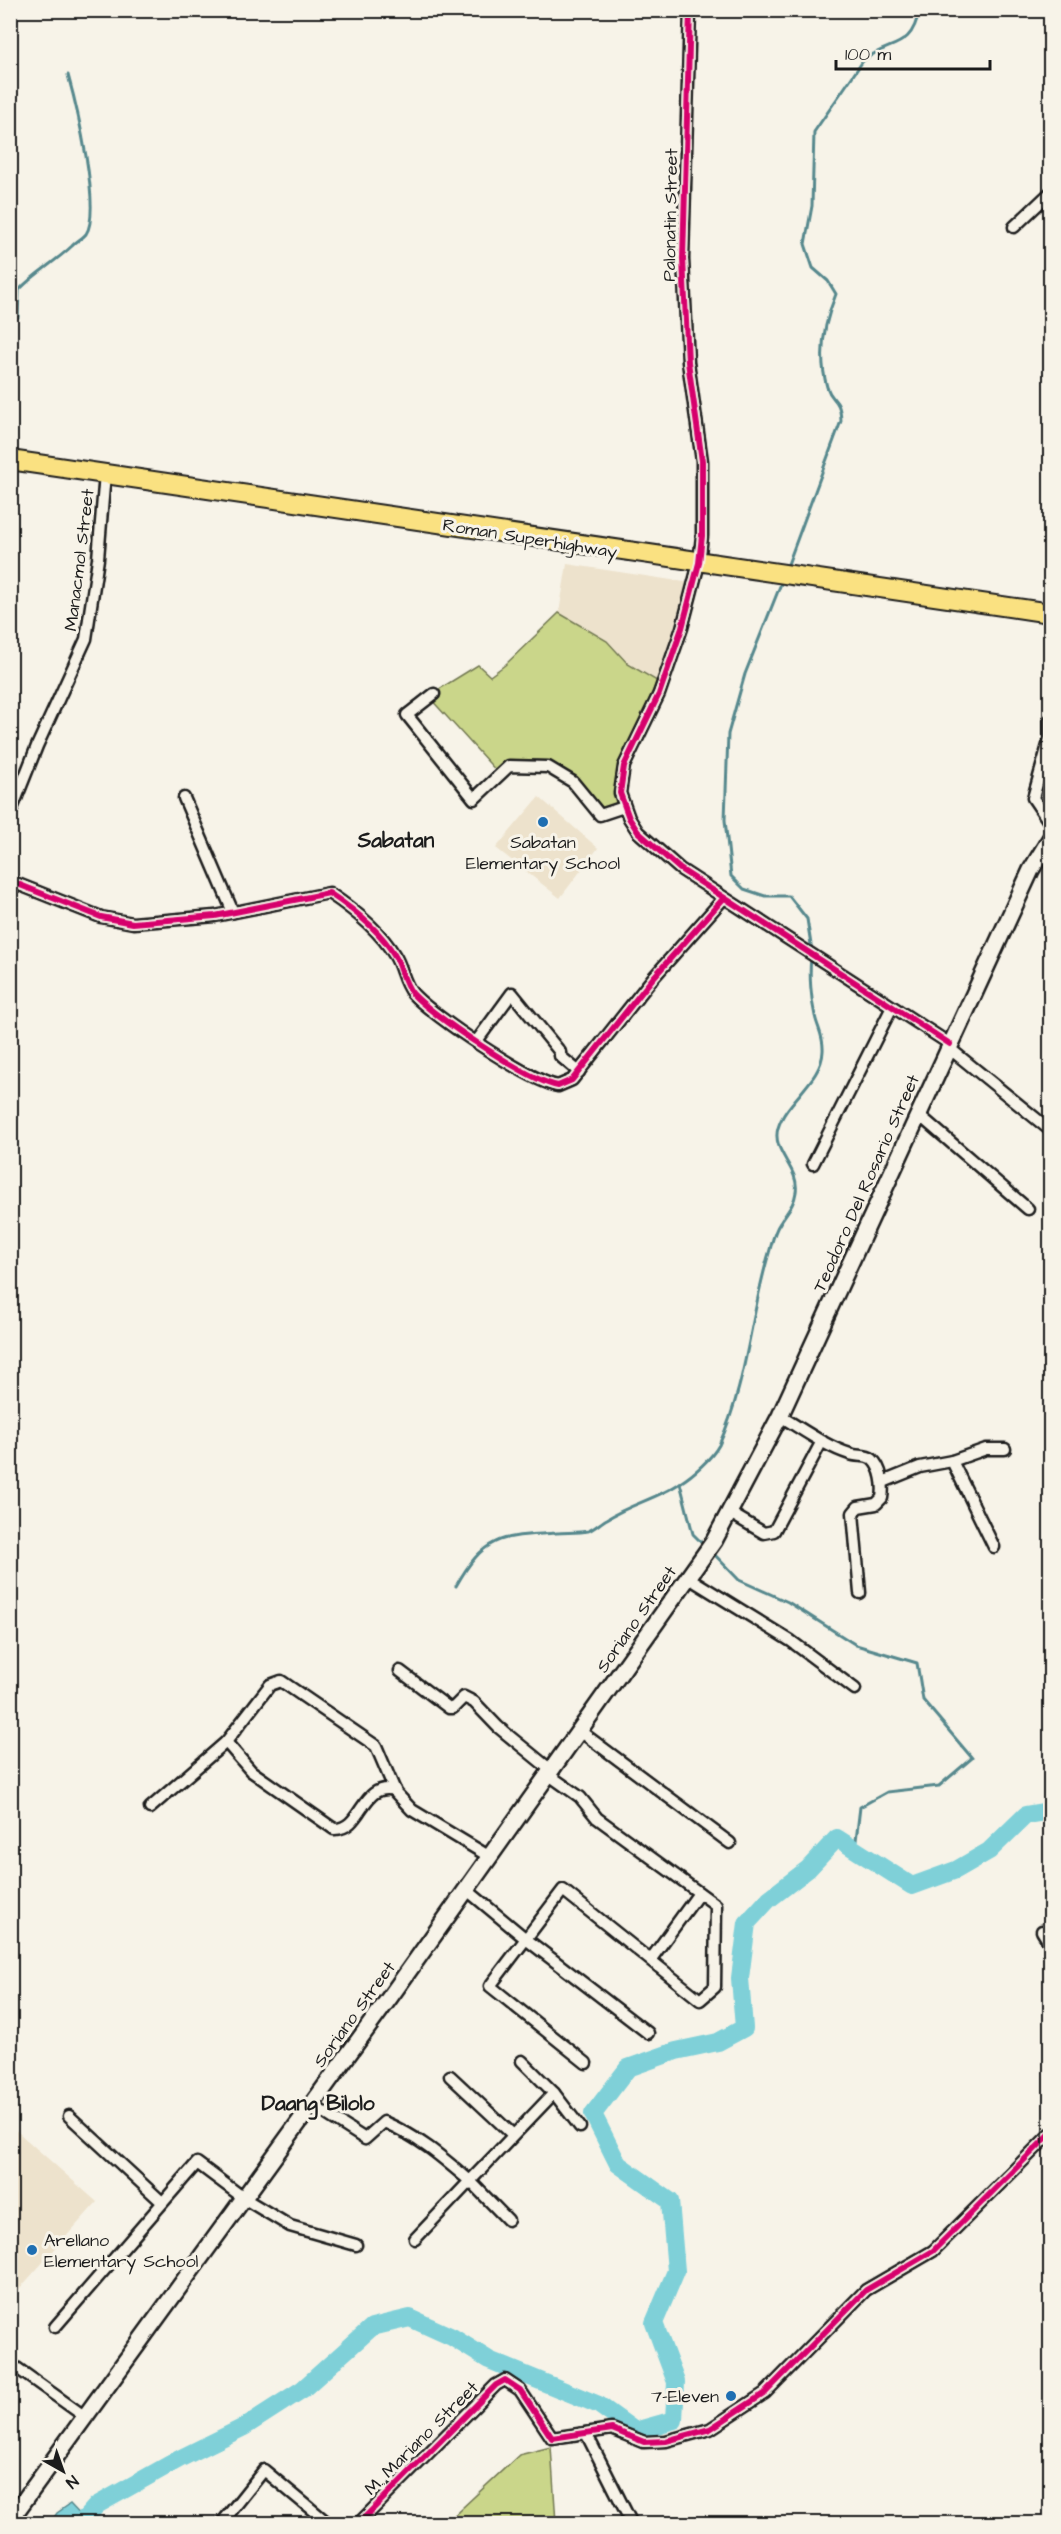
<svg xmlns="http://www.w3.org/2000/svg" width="1061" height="2534" font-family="'Architects Daughter',sans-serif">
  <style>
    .built { fill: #ede2cc }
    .green { fill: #cad68a; stroke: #737953; stroke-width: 1.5 }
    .water { fill: #7fd0d8; stroke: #57888d; stroke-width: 1.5 }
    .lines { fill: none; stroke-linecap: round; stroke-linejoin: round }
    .stream { stroke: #57888d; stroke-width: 3 }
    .river { stroke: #7fd0d8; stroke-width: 18 }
    .minor-casing { stroke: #1c1c1c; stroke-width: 15 }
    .secondary-casing { stroke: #1c1c1c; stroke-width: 20 }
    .primary-casing { stroke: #1c1c1c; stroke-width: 22 }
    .minor { stroke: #f7f3e8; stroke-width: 10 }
    .secondary { stroke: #f7f3e8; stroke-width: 15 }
    .primary { stroke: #fae181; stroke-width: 18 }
    .cycleway-casing { stroke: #f7f3e8; stroke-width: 10 }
    .cycleway { stroke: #d6006c; stroke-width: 6 }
    .poi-dot { fill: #1f6fb2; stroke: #f7f3e8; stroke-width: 2 }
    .labels { text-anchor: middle; stroke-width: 6; stroke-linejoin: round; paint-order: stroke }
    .street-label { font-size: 18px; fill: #1c1c1c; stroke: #f7f3e8 }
    .poi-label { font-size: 18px; fill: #1c1c1c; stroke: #f7f3e8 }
    .quarter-label { font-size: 21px; font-weight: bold; fill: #1c1c1c; stroke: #f7f3e8 }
  </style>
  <rect width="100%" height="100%" fill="#f7f3e8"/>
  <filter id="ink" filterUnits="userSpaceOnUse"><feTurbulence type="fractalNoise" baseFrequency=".0167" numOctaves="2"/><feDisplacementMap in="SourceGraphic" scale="12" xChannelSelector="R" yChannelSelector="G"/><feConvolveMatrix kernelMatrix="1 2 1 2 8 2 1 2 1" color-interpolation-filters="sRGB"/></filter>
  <g filter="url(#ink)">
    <g class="built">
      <polygon points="567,564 691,583 657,681 628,664 607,641 559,613"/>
      <polygon points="539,797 598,848 560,898 496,848"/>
      <polygon points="11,2126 97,2202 11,2298"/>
    </g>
    <g class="green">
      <polygon points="559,613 607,641 628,664 657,681 636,730 620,806 600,813 551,763 508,764 499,774 428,696 478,665 490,676 505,665"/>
      <polygon points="551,2447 556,2523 446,2523 519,2455"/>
    </g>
    <polygon class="water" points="70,2504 88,2523 50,2523 57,2513"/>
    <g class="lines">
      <g class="stream">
        <path d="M10,322L18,317L19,290C35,273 54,263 72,246C76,241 82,239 86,234C102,210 76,104 68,75"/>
        <path d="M787,567L841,421C840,396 832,403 827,387C818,356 824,323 836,294L828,281L813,268L805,244L812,206L814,132L863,61C889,40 912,51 919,10"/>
        <polyline points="782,581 745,674 728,734 725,820 731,876 744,889 765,896 789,896 807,919 812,951"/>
        <polyline points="680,1483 693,1534 706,1547"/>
        <polyline points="713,1553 739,1580 788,1602 856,1645 917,1663 923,1700 972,1758 939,1786 887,1792 860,1807 855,1849"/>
        <path d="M456,1586C484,1536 501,1536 556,1533C566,1532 578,1533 588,1531C594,1529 601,1522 607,1519C630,1504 659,1498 680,1483C693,1475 712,1458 719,1445C747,1384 750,1316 769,1253C772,1243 774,1231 780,1223C787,1211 794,1206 796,1192C800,1168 771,1152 778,1128C786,1100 822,1081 823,1051C824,1037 818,1029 815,1016C811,999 809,975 811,958"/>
      </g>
      <polyline class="river" points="80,2524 97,2505 181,2458 244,2427 303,2389 372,2327 410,2318 452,2337 489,2360 599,2405 635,2431 674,2420 676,2382 654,2323 676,2271 670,2201 618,2164 593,2114 628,2068 676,2051 718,2042 744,2028 740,1978 747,1923 769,1899 808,1869 837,1838 912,1886 956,1870 989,1851 1026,1815 1050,1811"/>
      <g class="minor-casing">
        <g id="minor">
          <polyline points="690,10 683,259 688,362 702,461 702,536 699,563 682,628 659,694 624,766 620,793 629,818 638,832 680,869 950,1044"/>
          <polyline points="1014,227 1050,193"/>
          <polyline points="434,694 407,715 474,799 509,766 548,767 573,782 600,815 624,807"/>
          <polyline points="1050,720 1050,738 1033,798 1050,823"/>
          <polyline points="184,798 233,912"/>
          <polyline points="10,814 37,746 86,639 98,559 105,473"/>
          <path d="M10,881L101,917L133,923L215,916L329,893C353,909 380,930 395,956C402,967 403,982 412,993C431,1015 531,1082 558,1086L572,1080L653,978L723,899"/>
          <polyline points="476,1042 512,993 560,1052 560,1056 579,1072"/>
          <polyline points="949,1048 1050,1130"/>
          <polyline points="918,1114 1028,1209"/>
          <polyline points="813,1164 892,1007"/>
          <path d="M780,1416C802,1429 825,1446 850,1454C857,1457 866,1454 872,1459C882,1468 884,1486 882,1498L876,1504L858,1507L853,1513L860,1593"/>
          <polyline points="952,1461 986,1449 1005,1449"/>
          <polyline points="883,1482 920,1467 952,1461 994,1547"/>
          <polyline points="730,1513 764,1533 774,1531 822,1441"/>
          <polyline points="689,1578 791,1641 855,1689"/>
          <polyline points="400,1671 449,1708 453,1708 464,1697 474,1702 498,1727 552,1771"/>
          <polyline points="580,1731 730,1843"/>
          <path d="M226,1742L251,1771L334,1829C363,1830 361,1781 395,1790"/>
          <polyline points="549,1775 580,1797 597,1818 716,1905 715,1987 700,2000 563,1890 490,1986 586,2063"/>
          <polyline points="150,1808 226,1742 270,1685 281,1681 376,1746 396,1793 412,1810 490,1857"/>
          <polyline points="467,1890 526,1939 648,2033"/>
          <polyline points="1042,1931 1050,1944"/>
          <polyline points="651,1959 699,1893"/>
          <polyline points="522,2061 554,2093 580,2127"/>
          <polyline points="450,2076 512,2134"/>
          <path d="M312,2105L365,2139L384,2122C419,2137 442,2157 470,2181L554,2093"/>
          <polyline points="69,2116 162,2202"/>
          <polyline points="415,2239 470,2181 508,2220"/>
          <polyline points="55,2327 197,2163 245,2199 290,2226 356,2245"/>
          <polyline points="10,2363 84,2416"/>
          <polyline points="586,2433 632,2524"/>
          <polyline points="221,2524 264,2470 329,2524"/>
          <polyline points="358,2524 496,2385 505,2380 520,2390 552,2438 612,2429 644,2442 666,2441 710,2429 765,2393 866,2290 933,2251 1050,2134"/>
        </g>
      </g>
      <g class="secondary-casing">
        <polyline id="secondary" points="10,2520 390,1997 714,1541 780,1416 1031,870 1050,839"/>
      </g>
      <g class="primary-casing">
        <polyline id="primary" points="10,460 1050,613"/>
      </g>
      <use href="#minor" class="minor"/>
      <use href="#secondary" class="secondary"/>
      <use href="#primary" class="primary"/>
      <g class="cycleway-casing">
        <g id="cycleway">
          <polyline points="690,10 683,259 688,362 702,461 702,536 699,563 682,628 659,694 624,766 620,793 629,818 638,832 680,869 950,1044"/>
          <path d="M10,881L101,917L133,923L215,916L329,893C353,909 380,930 395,956C402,967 403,982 412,993C431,1015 531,1082 558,1086L572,1080L653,978L723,899"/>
          <polyline points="358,2524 496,2385 505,2380 520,2390 552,2438 612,2429 644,2442 666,2441 710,2429 765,2393 866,2290 933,2251 1050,2134"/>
        </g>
      </g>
      <use href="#cycleway" class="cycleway"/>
    </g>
  </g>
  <g class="poi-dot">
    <circle cx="543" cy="822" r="6"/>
    <circle cx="32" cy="2250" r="6"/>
    <circle cx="731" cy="2396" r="6"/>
  </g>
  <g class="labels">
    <g class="street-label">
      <text transform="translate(670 215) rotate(-89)" y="6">Palonatin Street</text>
      <text transform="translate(530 538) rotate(9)" y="6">Roman Superhighway</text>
      <text transform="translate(79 560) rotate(-83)" y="6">Manacmol Street</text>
      <text transform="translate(866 1183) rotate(-66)" y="6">Teodoro Del Rosario Street</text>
      <text transform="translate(636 1619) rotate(-55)" y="6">Soriano Street</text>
      <text transform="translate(354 2014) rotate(-54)" y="6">Soriano Street</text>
      <text transform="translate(421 2438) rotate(-45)" y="6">M. Mariano Street</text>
    </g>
    <g class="poi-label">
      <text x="543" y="848">Sabatan<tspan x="543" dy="21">Elementary School</tspan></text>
      <text x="44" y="2246" text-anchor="start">Arellano<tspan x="44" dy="21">Elementary School</tspan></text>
      <text x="719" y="2402" text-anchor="end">7-Eleven</text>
    </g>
    <g class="quarter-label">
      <text x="396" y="847">Sabatan</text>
      <text x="318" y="2110">Daang Bilolo</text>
    </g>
  </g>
  <rect width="1061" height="2534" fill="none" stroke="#f7f3e8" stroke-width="36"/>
  <rect x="18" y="18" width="1025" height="2498" fill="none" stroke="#1c1c1c" stroke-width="2" filter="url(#ink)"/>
  <g transform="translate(63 2471) rotate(140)" stroke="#f7f3e8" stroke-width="4.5" paint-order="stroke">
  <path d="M0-4.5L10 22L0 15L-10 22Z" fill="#1c1c1c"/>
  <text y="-9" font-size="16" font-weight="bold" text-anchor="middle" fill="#1c1c1c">N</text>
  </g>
  <path d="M836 60v9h154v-9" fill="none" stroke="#1c1c1c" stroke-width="3"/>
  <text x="845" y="60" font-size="18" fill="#1c1c1c" stroke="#f7f3e8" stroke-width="4.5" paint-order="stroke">100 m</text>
</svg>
